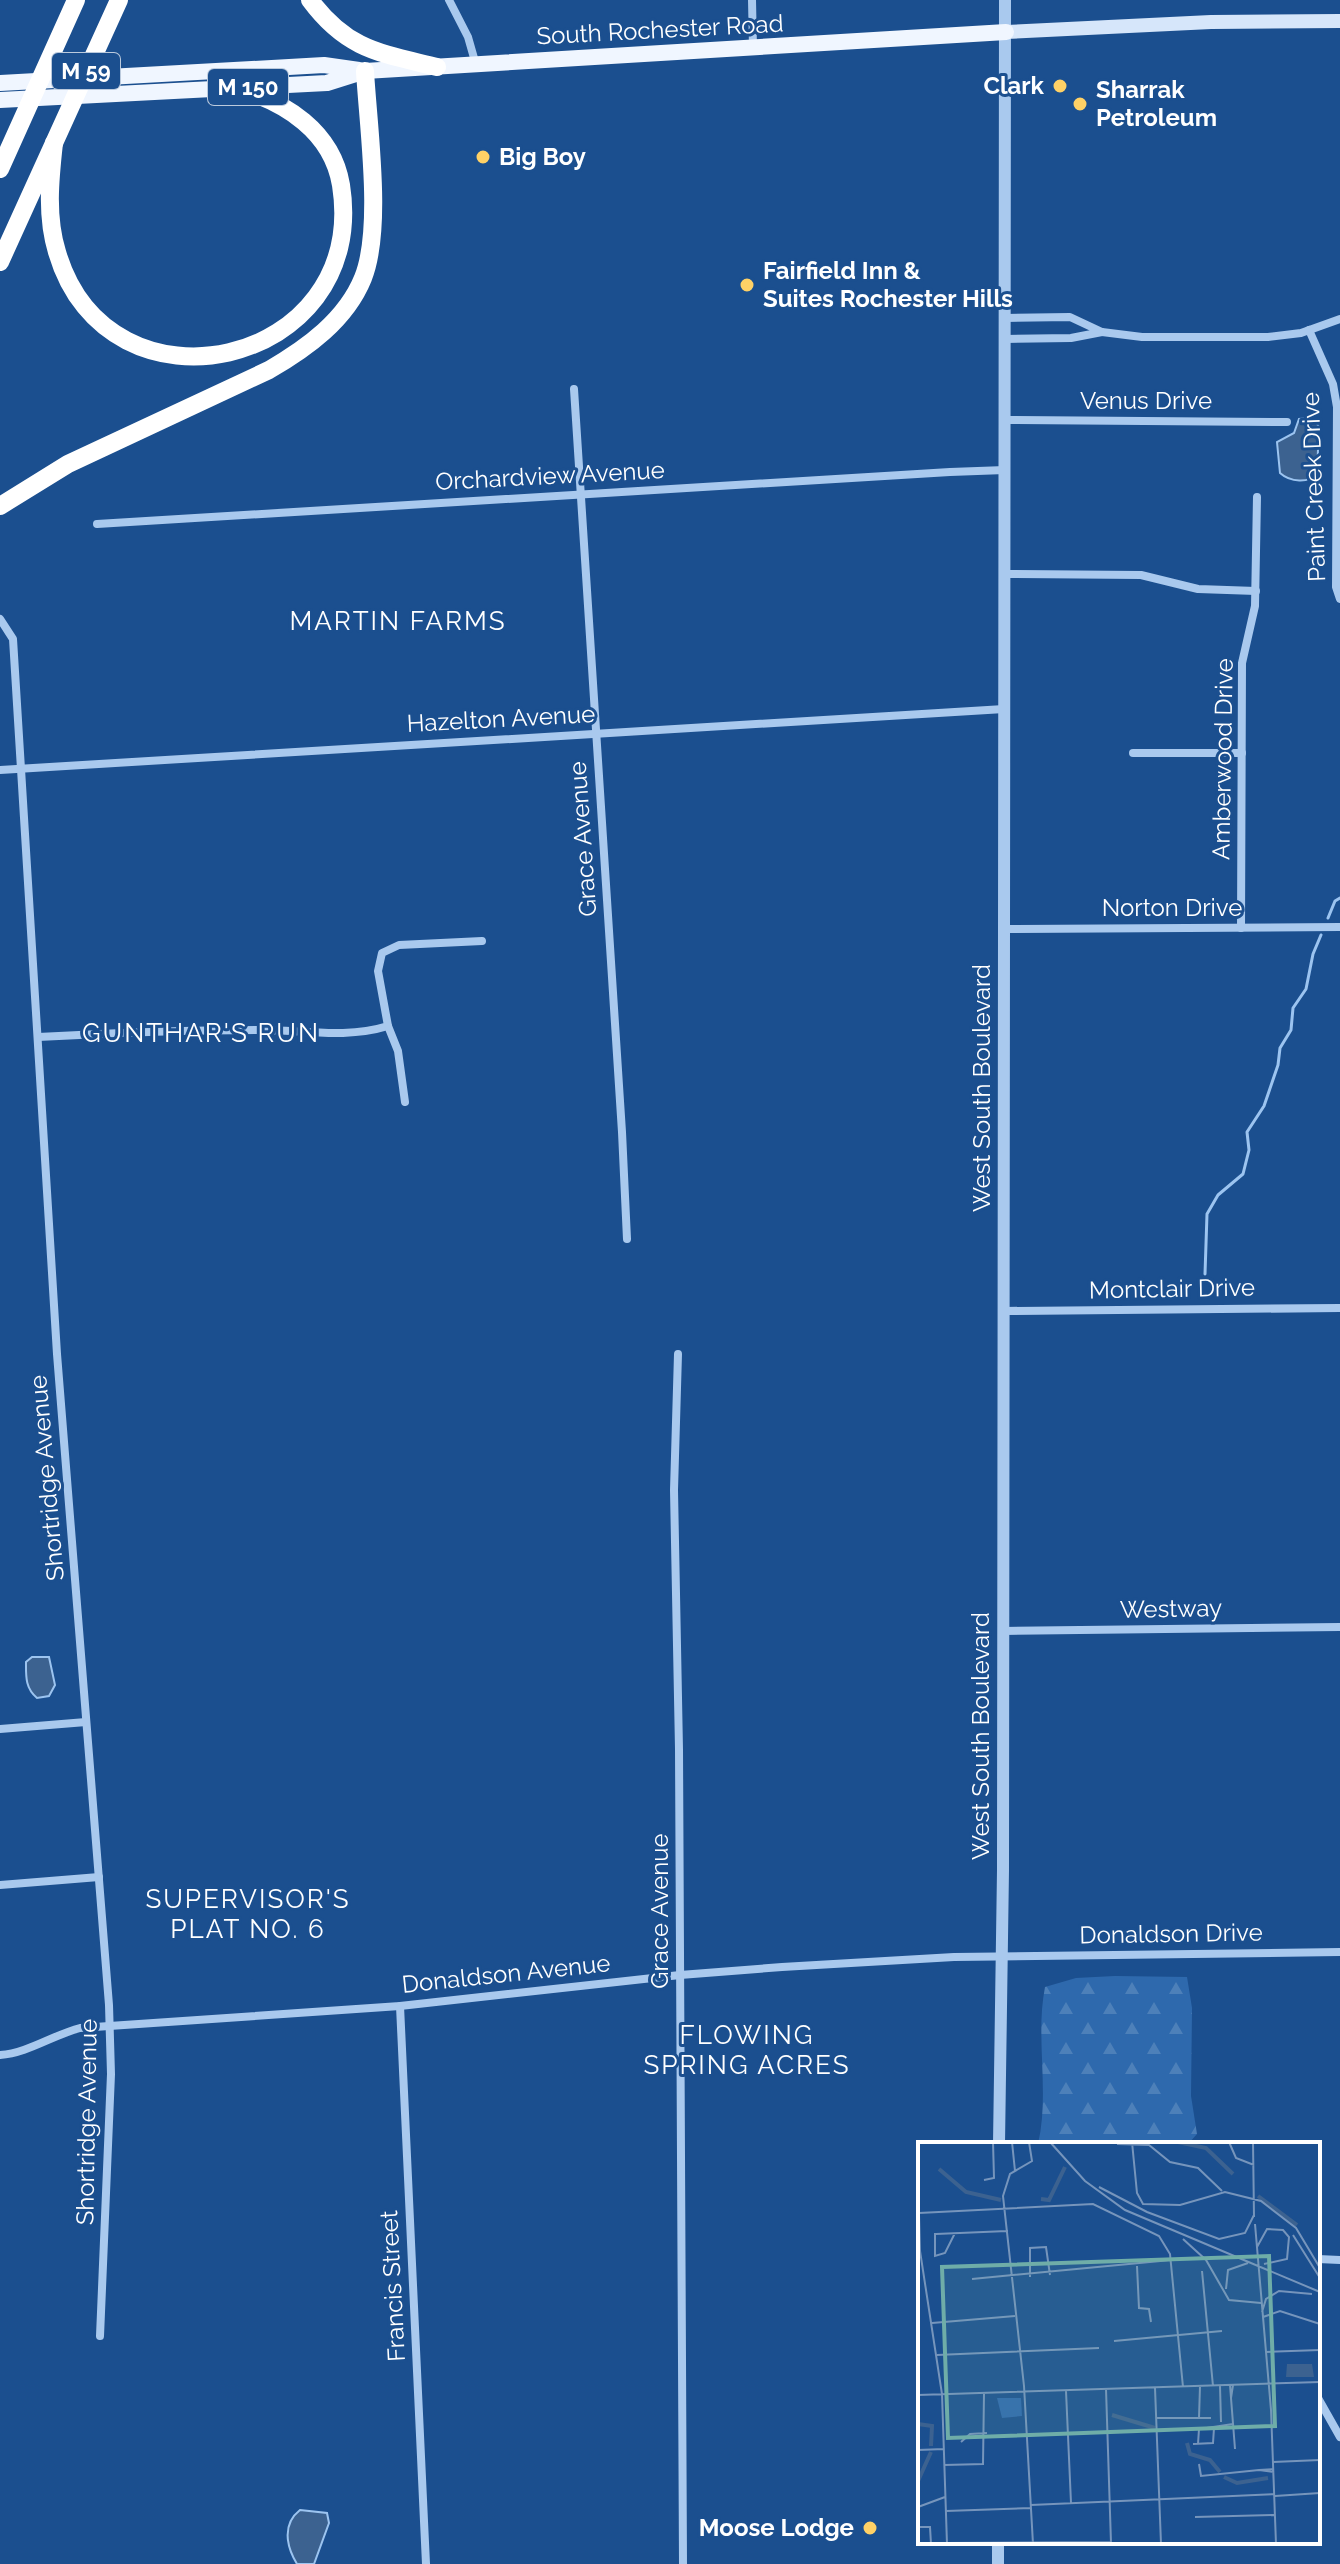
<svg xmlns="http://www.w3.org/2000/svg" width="1340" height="2564" font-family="Raleway,sans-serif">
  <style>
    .forest { fill: url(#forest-firs) }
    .water { fill: #3c6290; stroke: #9cc4f0; stroke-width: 2 }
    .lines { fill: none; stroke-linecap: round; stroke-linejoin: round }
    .stream { stroke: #9cc4f0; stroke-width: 3 }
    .minor { stroke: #a9c9ee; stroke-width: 8 }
    .tertiary { stroke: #a9c9ee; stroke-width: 12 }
    .secondary { stroke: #d6e6fa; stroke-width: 14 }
    .primary { stroke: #f0f6ff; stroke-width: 16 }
    .motorway { stroke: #fff; stroke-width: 18 }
    .poi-dot { fill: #ffd166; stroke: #1b4f8f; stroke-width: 3 }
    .labels { text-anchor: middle; stroke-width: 6; stroke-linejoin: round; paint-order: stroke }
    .shield { fill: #1b4f8f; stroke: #bbcadd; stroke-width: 2 }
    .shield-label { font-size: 22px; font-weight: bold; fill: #fff }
    .street-label { font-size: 24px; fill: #fff; stroke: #1b4f8f }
    .poi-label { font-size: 24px; font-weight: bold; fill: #fff; stroke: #1b4f8f; text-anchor: start }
    .neighbourhood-label { font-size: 26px; letter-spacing: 2px; fill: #fff; stroke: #1b4f8f }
    .inset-river { fill: none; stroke: #3c6290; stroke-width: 4 }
    .inset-road { fill: none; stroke: #7695bc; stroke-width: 2 }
    .view { fill: #6fada8; fill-opacity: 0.15; stroke: #6fada8; stroke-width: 4 }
    .inset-edge { fill: none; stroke: #fff; stroke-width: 4 }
  </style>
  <defs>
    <pattern id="forest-firs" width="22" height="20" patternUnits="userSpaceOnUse" patternTransform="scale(2)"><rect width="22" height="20" fill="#2e69ad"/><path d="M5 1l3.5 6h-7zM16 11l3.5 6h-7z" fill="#4d80b9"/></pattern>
  </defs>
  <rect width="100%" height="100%" fill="#1b4f8f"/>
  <path class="forest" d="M1115,1976L1187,1977L1192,2008L1191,2096L1197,2134L1188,2144L1163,2141L1151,2144H1038C1050,2093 1035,2038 1045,1987L1076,1978Z"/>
  <g class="water">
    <path d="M1313,418L1319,427L1317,473C1309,484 1290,482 1280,473L1277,442L1294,433L1299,419Z"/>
    <path d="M32,1657H49L55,1685L49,1696L37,1698C25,1688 26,1676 26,1662Z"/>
    <path d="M300,2510L327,2513L329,2523L314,2564H297C286,2546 282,2524 300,2510Z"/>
  </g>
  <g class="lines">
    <g class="stream">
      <polyline points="1328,918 1335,901 1340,898"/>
      <polyline points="1205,1274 1207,1214 1218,1195 1243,1174 1249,1150 1247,1132 1264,1106 1278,1065 1280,1048 1291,1030 1293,1008 1306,989 1313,954 1321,935"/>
    </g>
    <g class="minor">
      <polyline points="449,0 468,37 476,65"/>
      <polyline points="752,0 753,48"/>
      <polyline points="1309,330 1333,384 1337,407 1336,587 1340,599"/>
      <polyline points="1102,332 1142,337 1268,337 1301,333 1340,319"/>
      <polyline points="1005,339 1071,338 1102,332 1070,317 1005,318"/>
      <polyline points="574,389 622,1132 627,1239"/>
      <polyline points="1005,420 1287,422"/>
      <polyline points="97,524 950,472 1005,470"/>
      <polyline points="1005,574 1141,575 1198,589 1256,591"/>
      <polyline points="0,619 13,639 57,1354 109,2005 111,2074 100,2336"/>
      <polyline points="1133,753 1242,753"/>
      <polyline points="0,770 1004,709"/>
      <polyline points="1241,928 1242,663 1255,606 1257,497"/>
      <polyline points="1003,929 1340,927"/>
      <polyline points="388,1026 398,1051 405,1102"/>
      <path d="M38,1037C112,1033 185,1030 260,1030C303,1030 346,1039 388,1026L378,971L382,953L399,945L482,941"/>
      <polyline points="1004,1311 1340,1308"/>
      <polyline points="678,1354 674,1490 679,1749 683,2564"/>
      <polyline points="1003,1631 1340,1627"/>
      <polyline points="0,1729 86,1722"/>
      <polyline points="0,1885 99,1877"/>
      <polyline points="400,2006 426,2564"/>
      <path d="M0,2055C28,2053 53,2035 80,2028L400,2006L680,1975L782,1967L954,1957L1340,1952"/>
      <polyline points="1318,2259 1340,2260"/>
      <polyline points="1318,2398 1340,2437"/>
    </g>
    <g class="tertiary">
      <polyline points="999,2144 1003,1870 1005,0"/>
      <polyline points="998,2564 998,2542"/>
    </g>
    <polyline class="secondary" points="1006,32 1211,22 1340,21"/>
    <g class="primary">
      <polyline points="0,83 324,65 359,70"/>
      <polyline points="0,100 327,83 365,71 1006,32"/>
    </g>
    <g class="motorway">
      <path d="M310,0C347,50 380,53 437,67"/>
      <path d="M54,143C50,179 46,216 57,252C108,426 370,368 341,185C332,131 285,102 237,88"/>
      <polyline points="0,169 76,0"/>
      <polyline points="0,262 119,0"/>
      <path d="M0,506L68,464L269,370C307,348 346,320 363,278C383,228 368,126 365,71"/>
    </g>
  </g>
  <g class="poi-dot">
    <circle cx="1060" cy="86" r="8"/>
    <circle cx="1080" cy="104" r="8"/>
    <circle cx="483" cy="157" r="8"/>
    <circle cx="747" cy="285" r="8"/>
    <circle cx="870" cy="2528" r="8"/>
  </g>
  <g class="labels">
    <g class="shield">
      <rect x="52" y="53" width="68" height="36" rx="6"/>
      <rect x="208" y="69" width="80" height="36" rx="6"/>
    </g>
    <g class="shield-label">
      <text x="86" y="79">M 59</text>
      <text x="248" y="95">M 150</text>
    </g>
    <g class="street-label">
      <text transform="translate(660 30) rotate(-3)" y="8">South Rochester Road</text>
      <text x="1146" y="409">Venus Drive</text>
      <text transform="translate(550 476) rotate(-3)" y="8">Orchardview Avenue</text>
      <text transform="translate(1314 487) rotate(-92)" y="8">Paint Creek Drive</text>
      <text transform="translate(501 719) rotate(-3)" y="8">Hazelton Avenue</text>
      <text transform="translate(1223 759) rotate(-89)" y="8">Amberwood Drive</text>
      <text transform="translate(583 839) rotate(-94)" y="8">Grace Avenue</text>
      <text x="1172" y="916">Norton Drive</text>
      <text transform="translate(982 1088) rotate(-90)" y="8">West South Boulevard</text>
      <text transform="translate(1172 1289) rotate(-1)" y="8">Montclair Drive</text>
      <text transform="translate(47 1478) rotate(-95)" y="8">Shortridge Avenue</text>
      <text transform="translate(1171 1609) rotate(-1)" y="8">Westway</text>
      <text transform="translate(981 1736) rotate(-90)" y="8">West South Boulevard</text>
      <text transform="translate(660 1911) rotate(-90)" y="8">Grace Avenue</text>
      <text transform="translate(1171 1934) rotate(-1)" y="8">Donaldson Drive</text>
      <text transform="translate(506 1974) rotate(-6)" y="8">Donaldson Avenue</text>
      <text transform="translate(87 2122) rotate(-89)" y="8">Shortridge Avenue</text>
      <text transform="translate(393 2286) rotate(-93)" y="8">Francis Street</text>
    </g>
    <g class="poi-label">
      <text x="1044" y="94" text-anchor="end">Clark</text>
      <text x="1096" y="98">Sharrak<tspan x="1096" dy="28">Petroleum</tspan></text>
      <text x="499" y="165">Big Boy</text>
      <text x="763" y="279">Fairfield Inn &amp;<tspan x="763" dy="28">Suites Rochester Hills</tspan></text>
      <text x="854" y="2536" text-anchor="end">Moose Lodge</text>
    </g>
    <g class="neighbourhood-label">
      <text x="398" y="630">MARTIN FARMS</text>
      <text x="201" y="1042">GUNTHAR'S RUN</text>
      <text x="248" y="1908">SUPERVISOR'S<tspan x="248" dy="30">PLAT NO. 6</tspan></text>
      <text x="747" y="2044">FLOWING<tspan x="747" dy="30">SPRING ACRES</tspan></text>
    </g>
  </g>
  <g transform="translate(918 2142)">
    <rect width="402" height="402" fill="#1b4f8f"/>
    <path d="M79,256H103L104,274L84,276Z" fill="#2e69ad"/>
    <path d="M394,222L396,235H368L369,222Z" fill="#3c6290"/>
    <path class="inset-river" d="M260,0L288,6L315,32M21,27L48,50L83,58M340,54L379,83M123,57L131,58L147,25M194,273L237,286M0,282L14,284L13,304M269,301L272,312L292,318L302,330M306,335L319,341L350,336M0,339L13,310"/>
    <path class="inset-road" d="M94,0L97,29M111,0L114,19L92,32L85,54L106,244L115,402M132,0L167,39L207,68L402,150M214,0L219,51L225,62L262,63L307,50L343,59L378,86L402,126M311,0L318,16L336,23M335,0L336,75M199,2L231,3L252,20L280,26L304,49M0,36L2,109L24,252L29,402M66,38L76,36L75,0M181,45L229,70L301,97L327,91L336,73M1,71L175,62L241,94L252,112L265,245M337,82L353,268L358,402M37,91L27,111L17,114V92H18L89,89H90M375,93L402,136M265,97L288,118L311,158L343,161M339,105L349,87L365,88L371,95L369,117L346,122M219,124L221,166L231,167L233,180M284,129L295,244M112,135V106L128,105L132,133M54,137L274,116M308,147L310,128L330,121M344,170L348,157L361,149L394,152M345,175L362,169L402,182M14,181L97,174M196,199L304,189M348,210L402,208M19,213L181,206M312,243L313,256L315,243M302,244L303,280M237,246L243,402M188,247L193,401M148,249L153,361M0,253L402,240M313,256L317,307M238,276H293M281,276L282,244M43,300L52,292L69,291M275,302L295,301L296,286M280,302L281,287L315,282M0,308L26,307M355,320L402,318M65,322L66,251M281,322L283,334L341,328M26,323L66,322M356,327L341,328L356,330M357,354L402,351M113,363L357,352M0,365L27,355M28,369L113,366M277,375L357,373M0,385H12L13,402M29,401L193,400"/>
    <path class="view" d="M351,114L357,284L30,296L24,125Z"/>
    <rect width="402" height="402" class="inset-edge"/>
  </g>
</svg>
